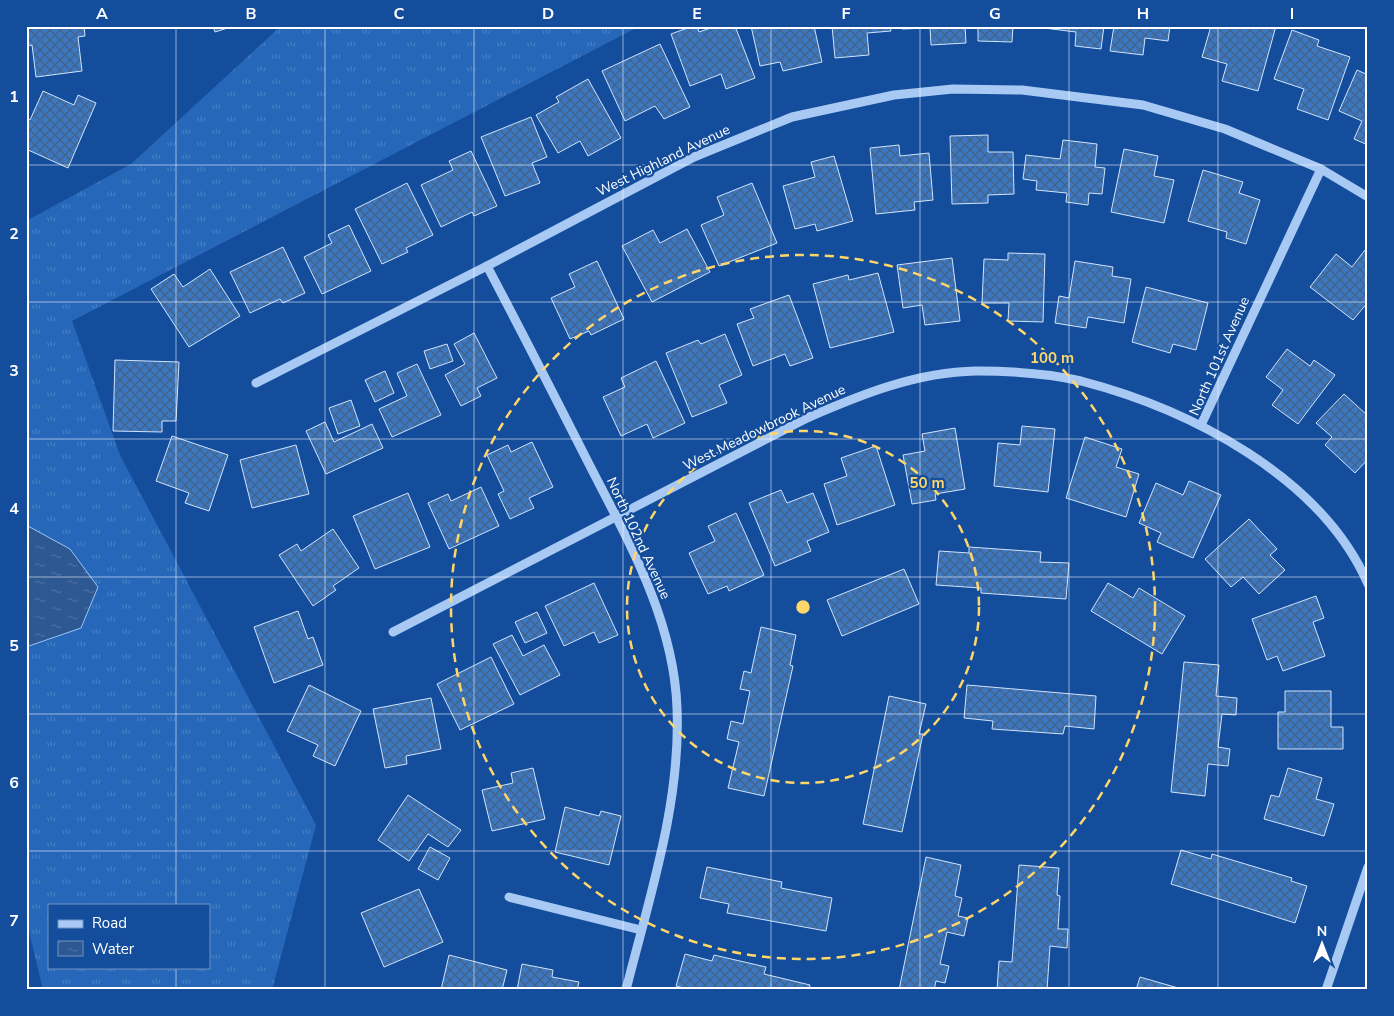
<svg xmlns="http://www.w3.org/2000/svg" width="1394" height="1016" font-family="'Nunito Sans',sans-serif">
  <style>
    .grass { fill: url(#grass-tufts); fill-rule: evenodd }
    .water { fill: url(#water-ripples); stroke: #9ac4f6 }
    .building { fill: url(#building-cross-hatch); stroke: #d0e4fd }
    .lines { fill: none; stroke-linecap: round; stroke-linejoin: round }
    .minor { stroke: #a8c9f3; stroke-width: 9 }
    .grid { fill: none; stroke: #fff; stroke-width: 1; stroke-opacity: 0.55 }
    .ring { fill: none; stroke: #ffd66a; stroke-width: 2.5; stroke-dasharray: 9 6 }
    .labels { text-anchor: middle; stroke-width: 4.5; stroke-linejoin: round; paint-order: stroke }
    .street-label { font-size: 14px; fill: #fff; stroke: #134d9b }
    .centre { fill: #ffd66a; stroke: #134d9b; stroke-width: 2.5 }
    .ring-label { font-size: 15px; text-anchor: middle; font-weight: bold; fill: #ffd66a; stroke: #134d9b; stroke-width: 4.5; stroke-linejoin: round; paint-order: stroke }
    .neatline { fill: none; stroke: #fff; stroke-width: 2 }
    .grid-label { font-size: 16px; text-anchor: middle; font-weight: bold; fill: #fff }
  </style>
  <defs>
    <pattern id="grass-tufts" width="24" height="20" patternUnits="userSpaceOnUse" patternTransform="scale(1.25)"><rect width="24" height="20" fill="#2667b9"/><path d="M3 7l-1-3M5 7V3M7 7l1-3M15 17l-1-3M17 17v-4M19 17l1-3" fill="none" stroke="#477ec4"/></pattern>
    <pattern id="water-ripples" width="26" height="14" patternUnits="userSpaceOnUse" patternTransform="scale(1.25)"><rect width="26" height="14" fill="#2e5891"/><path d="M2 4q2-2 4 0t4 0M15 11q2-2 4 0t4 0" fill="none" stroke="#4d71a2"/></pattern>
    <pattern id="building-cross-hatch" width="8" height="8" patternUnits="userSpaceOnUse" patternTransform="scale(1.25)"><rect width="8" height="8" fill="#3c77c2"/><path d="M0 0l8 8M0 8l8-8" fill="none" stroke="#446287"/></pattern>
  </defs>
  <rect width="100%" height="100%" fill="#134d9b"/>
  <path class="grass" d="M281,26H640L72,321L120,455L316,825L272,990H43L26,919V221L131,164ZM49,905H209V967H49Z"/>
  <polygon class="water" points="26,525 70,549 98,587 81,628 26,647"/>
  <g class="building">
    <polygon points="26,26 84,26 85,36 78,37 82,71 36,77 32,45 26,46"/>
    <polygon points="213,26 234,26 215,32"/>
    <polygon points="693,26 697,26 699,32 716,26 735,26 755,78 726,89 721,74 690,86 671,34"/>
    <polygon points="751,26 814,26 822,62 783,71 780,62 760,66"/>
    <polygon points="832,26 890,26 891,31 867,33 869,55 835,58"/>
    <polygon points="902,26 965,26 966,43 931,45 930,28 902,29"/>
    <polygon points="978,26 1013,26 1012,42 978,41"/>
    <polygon points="1044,26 1104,26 1101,49 1075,46 1076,32 1044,28"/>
    <polygon points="1114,26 1170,26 1168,41 1145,38 1143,55 1110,51"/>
    <polygon points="1211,26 1276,26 1258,91 1222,81 1227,64 1202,57"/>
    <polygon points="1292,30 1319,40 1317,46 1350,57 1328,120 1297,109 1304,89 1274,79"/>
    <polygon points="660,44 690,107 664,119 655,106 625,121 602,71"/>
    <polygon points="1357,70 1368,75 1368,145 1354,139 1362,121 1339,111"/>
    <polygon points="588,79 621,138 588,156 580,141 558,153 536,115 559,102 556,97"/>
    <polygon points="43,91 74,105 78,95 96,103 68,168 26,149 26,118 30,120"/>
    <polygon points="531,117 547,157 532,163 540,183 505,196 481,137"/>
    <polygon points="988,135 988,152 1013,152 1014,194 988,195 988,203 952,204 950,136"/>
    <polygon points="1063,140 1097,144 1095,167 1105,168 1102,194 1089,193 1088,205 1066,202 1067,193 1036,190 1037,181 1023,179 1026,155 1060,159"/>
    <polygon points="899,145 900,156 929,153 933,200 914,202 915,210 876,214 870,148"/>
    <polygon points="1124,149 1158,156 1154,176 1174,180 1164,223 1111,212"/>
    <polygon points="471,151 497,206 474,216 472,212 441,227 421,185 453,170 449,161"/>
    <polygon points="834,156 853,221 817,231 815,224 795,229 783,186 815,177 811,162"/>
    <polygon points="1203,170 1243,182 1239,193 1260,200 1246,244 1226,238 1227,232 1188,221"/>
    <polygon points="407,183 433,235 406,248 408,252 382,264 355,209"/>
    <polygon points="752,183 777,243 719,266 701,225 724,215 717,197"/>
    <polygon points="349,225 371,271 322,294 304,257 332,243 328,235"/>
    <polygon points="687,229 710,272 652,302 622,246 653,230 660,243"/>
    <polygon points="283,247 305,293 283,303 280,299 250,313 230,272"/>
    <polygon points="1365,250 1368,253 1368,302 1353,320 1310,287 1336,254 1352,267"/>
    <polygon points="1008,253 1045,254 1043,322 1008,321 1009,303 982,303 984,259 1008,260"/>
    <polygon points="952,258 960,321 925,325 922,305 903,308 897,265"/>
    <polygon points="597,261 624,319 591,335 589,331 570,339 551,298 575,287 569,274"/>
    <polygon points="1075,261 1113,267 1112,276 1131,279 1124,323 1088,317 1086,328 1055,323 1059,296 1069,298"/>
    <polygon points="210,269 240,316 189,347 151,289 174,274 183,287"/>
    <polygon points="878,273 894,332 830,348 813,284 848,275 849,280"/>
    <polygon points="1146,287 1208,303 1196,350 1173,344 1170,353 1132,342"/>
    <polygon points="789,295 813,358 790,366 785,354 753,366 737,324 754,318 750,309"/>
    <polygon points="474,333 497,378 477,388 481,396 461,406 445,375 465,364 454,344"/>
    <polygon points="725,334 742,375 719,385 727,403 692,417 666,353 698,340 701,344"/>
    <polygon points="447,344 453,361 430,369 424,351"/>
    <polygon points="1287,349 1310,366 1314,360 1335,375 1298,424 1272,405 1283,390 1266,377"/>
    <polygon points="115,360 179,362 176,421 162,421 162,432 113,431"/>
    <polygon points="656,361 685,423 653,438 647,424 621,436 603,397 625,387 621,378"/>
    <polygon points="417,364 441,415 392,437 379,409 407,396 397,373"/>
    <polygon points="385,371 394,393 375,402 365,380"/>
    <polygon points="1344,394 1368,416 1368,459 1355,473 1325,445 1332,437 1316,423"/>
    <polygon points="351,400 360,426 338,434 329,408"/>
    <polygon points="325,422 334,442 372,424 383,448 326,474 306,431"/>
    <polygon points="1022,426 1055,429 1048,492 994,486 998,443 1020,445"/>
    <polygon points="955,428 965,489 935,494 936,500 912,504 903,455 925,451 922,434"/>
    <polygon points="172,436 228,455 209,511 185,503 189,493 156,481"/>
    <polygon points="1085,437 1122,449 1116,467 1139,474 1126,517 1066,498"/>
    <polygon points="532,442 553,487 529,498 534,508 510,519 498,494 504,491 487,455 508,445 511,452"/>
    <polygon points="296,445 309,494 252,508 240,460"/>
    <polygon points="876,446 895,505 837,525 824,484 847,476 841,458"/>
    <polygon points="1189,481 1221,495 1193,558 1157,542 1161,533 1139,523 1156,483 1183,495"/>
    <polygon points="481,487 499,526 449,549 428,503 448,494 451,501"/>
    <polygon points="781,490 787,503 813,493 829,532 807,541 811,551 775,566 749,503"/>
    <polygon points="408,493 430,547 375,569 353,516"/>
    <polygon points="736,513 764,575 729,591 727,586 708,594 689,553 715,541 708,526"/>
    <polygon points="1249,519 1277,549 1270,555 1285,570 1259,594 1243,577 1231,587 1205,559"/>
    <polygon points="333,529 359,568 333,586 336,590 313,606 279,555 297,544 301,551"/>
    <polygon points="969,547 1041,552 1040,562 1069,563 1066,599 981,593 981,588 936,585 939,551 969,553"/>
    <polygon points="904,569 919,604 842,636 827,600"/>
    <polygon points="594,583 618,635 599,643 594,632 564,646 545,606"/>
    <polygon points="1108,583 1133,598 1139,588 1185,616 1162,654 1091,611"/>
    <polygon points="1316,596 1324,618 1313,622 1325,656 1283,671 1277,656 1267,660 1252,619"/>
    <polygon points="298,611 308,639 313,637 323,665 274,683 254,627"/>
    <polygon points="537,612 547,633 525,643 515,622"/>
    <polygon points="761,627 796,635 790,665 793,666 764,796 728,788 739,742 727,739 731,721 743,724 750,691 740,689 744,671 751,673"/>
    <polygon points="512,635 523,656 544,645 560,675 520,695 493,644"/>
    <polygon points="491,657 514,704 460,730 437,684"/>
    <polygon points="1184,662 1219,665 1216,696 1237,698 1236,715 1222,714 1218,747 1230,749 1228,766 1208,764 1205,796 1171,792"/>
    <polygon points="309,685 361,711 335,766 313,756 318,745 287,731"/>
    <polygon points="967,685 1096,696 1094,729 1065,726 1063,734 992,729 993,721 964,718"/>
    <polygon points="1285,691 1331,691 1331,727 1343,727 1343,749 1278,749 1278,712 1285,712"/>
    <polygon points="889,696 926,704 919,734 923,734 902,832 863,824"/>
    <polygon points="431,698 441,749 406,756 407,764 385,768 373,709"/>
    <polygon points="533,768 545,819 492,831 482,790 513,783 511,773"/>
    <polygon points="1288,768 1322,778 1316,799 1334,804 1324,836 1264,819 1271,795 1279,797"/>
    <polygon points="408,795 461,830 448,847 428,834 409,861 378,840"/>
    <polygon points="565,807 599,816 601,811 621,816 609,865 555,852"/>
    <polygon points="430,847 450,858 438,880 418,869"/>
    <polygon points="1181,850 1211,859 1212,854 1292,878 1291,881 1307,886 1295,923 1171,884"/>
    <polygon points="926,857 961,865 955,896 962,898 958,916 968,918 964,936 947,932 940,964 949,966 945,983 936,981 934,990 899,990"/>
    <polygon points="1019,865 1059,868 1057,895 1060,896 1058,929 1068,929 1067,948 1050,946 1047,990 997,990 999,961 1012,962"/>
    <polygon points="707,867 782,882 781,888 832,898 826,931 727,913 729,904 700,898"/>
    <polygon points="419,889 443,942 384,967 361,913"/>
    <polygon points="685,954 712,961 714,955 766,967 764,974 810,985 809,990 691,990 676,986"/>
    <polygon points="449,955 507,970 502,990 441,990"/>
    <polygon points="522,964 553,970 552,977 579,982 577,990 517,990"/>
    <polygon points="1140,977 1185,990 1136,990"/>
  </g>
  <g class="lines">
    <g class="minor">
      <path d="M487,266C522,332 556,399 590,466C629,542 674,621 677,708C681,804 649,898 626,990"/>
      <polyline points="256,383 487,266 694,157 792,117 894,95 953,89 1022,90 1143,105 1225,129 1321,169 1368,197"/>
      <polyline points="1201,425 1321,169"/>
      <path d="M393,632L807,418C860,395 916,372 976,371C1011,371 1047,373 1081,381C1189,409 1321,476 1368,584"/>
      <polyline points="509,897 641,930"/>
      <polyline points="1326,990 1368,867"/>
    </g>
  </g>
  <path class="grid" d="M176,26V905M325,26V990M474,26V990M623,26V990M771,26V990M920,26V990M1069,26V990M1218,26V990M26,165H1368M26,302H1368M26,439H1368M26,577H1368M26,714H1368M26,851H1368M176,967V990"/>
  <g class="ring">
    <circle cx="803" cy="607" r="176"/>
    <circle cx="803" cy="607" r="352"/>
  </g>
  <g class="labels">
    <g class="street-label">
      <text transform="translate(663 160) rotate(-26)" y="5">West Highland Avenue</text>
      <text transform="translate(1219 356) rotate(-66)" y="5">North 101st Avenue</text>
      <text transform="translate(764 427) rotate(-26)" y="5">West Meadowbrook Avenue</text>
      <text transform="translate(639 538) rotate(65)" y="5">North 102nd Avenue</text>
    </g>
  </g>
  <circle cx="803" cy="607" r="8" class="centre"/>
  <g class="ring-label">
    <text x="1052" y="363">100 m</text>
    <text x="927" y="488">50 m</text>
  </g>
  <rect width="1394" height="1016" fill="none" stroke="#134d9b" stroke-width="55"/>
  <rect x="48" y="904" width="162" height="65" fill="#134d9b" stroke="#7194c3"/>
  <rect x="58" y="920" width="25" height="8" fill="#a8c9f3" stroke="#7194c3"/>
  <text x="92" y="928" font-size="15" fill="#ffffff">Road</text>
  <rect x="58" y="941" width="25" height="15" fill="url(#water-ripples)" stroke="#7194c3"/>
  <text x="92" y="954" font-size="15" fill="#ffffff">Water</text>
  <g transform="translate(1322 944)" stroke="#134d9b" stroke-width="4" paint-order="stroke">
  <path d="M0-4L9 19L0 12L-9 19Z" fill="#ffffff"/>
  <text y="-8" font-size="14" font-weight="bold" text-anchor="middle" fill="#ffffff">N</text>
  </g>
  <rect x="28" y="28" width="1338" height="960" class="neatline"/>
  <g class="grid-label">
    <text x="102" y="19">A</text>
    <text x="251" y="19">B</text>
    <text x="399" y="19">C</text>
    <text x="548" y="19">D</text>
    <text x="697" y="19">E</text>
    <text x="846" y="19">F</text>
    <text x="995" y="19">G</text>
    <text x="1143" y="19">H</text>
    <text x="1292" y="19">I</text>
    <text x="14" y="102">1</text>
    <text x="14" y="239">2</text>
    <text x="14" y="376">3</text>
    <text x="14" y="514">4</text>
    <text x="14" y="651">5</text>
    <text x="14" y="788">6</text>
    <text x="14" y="926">7</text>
  </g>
</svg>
